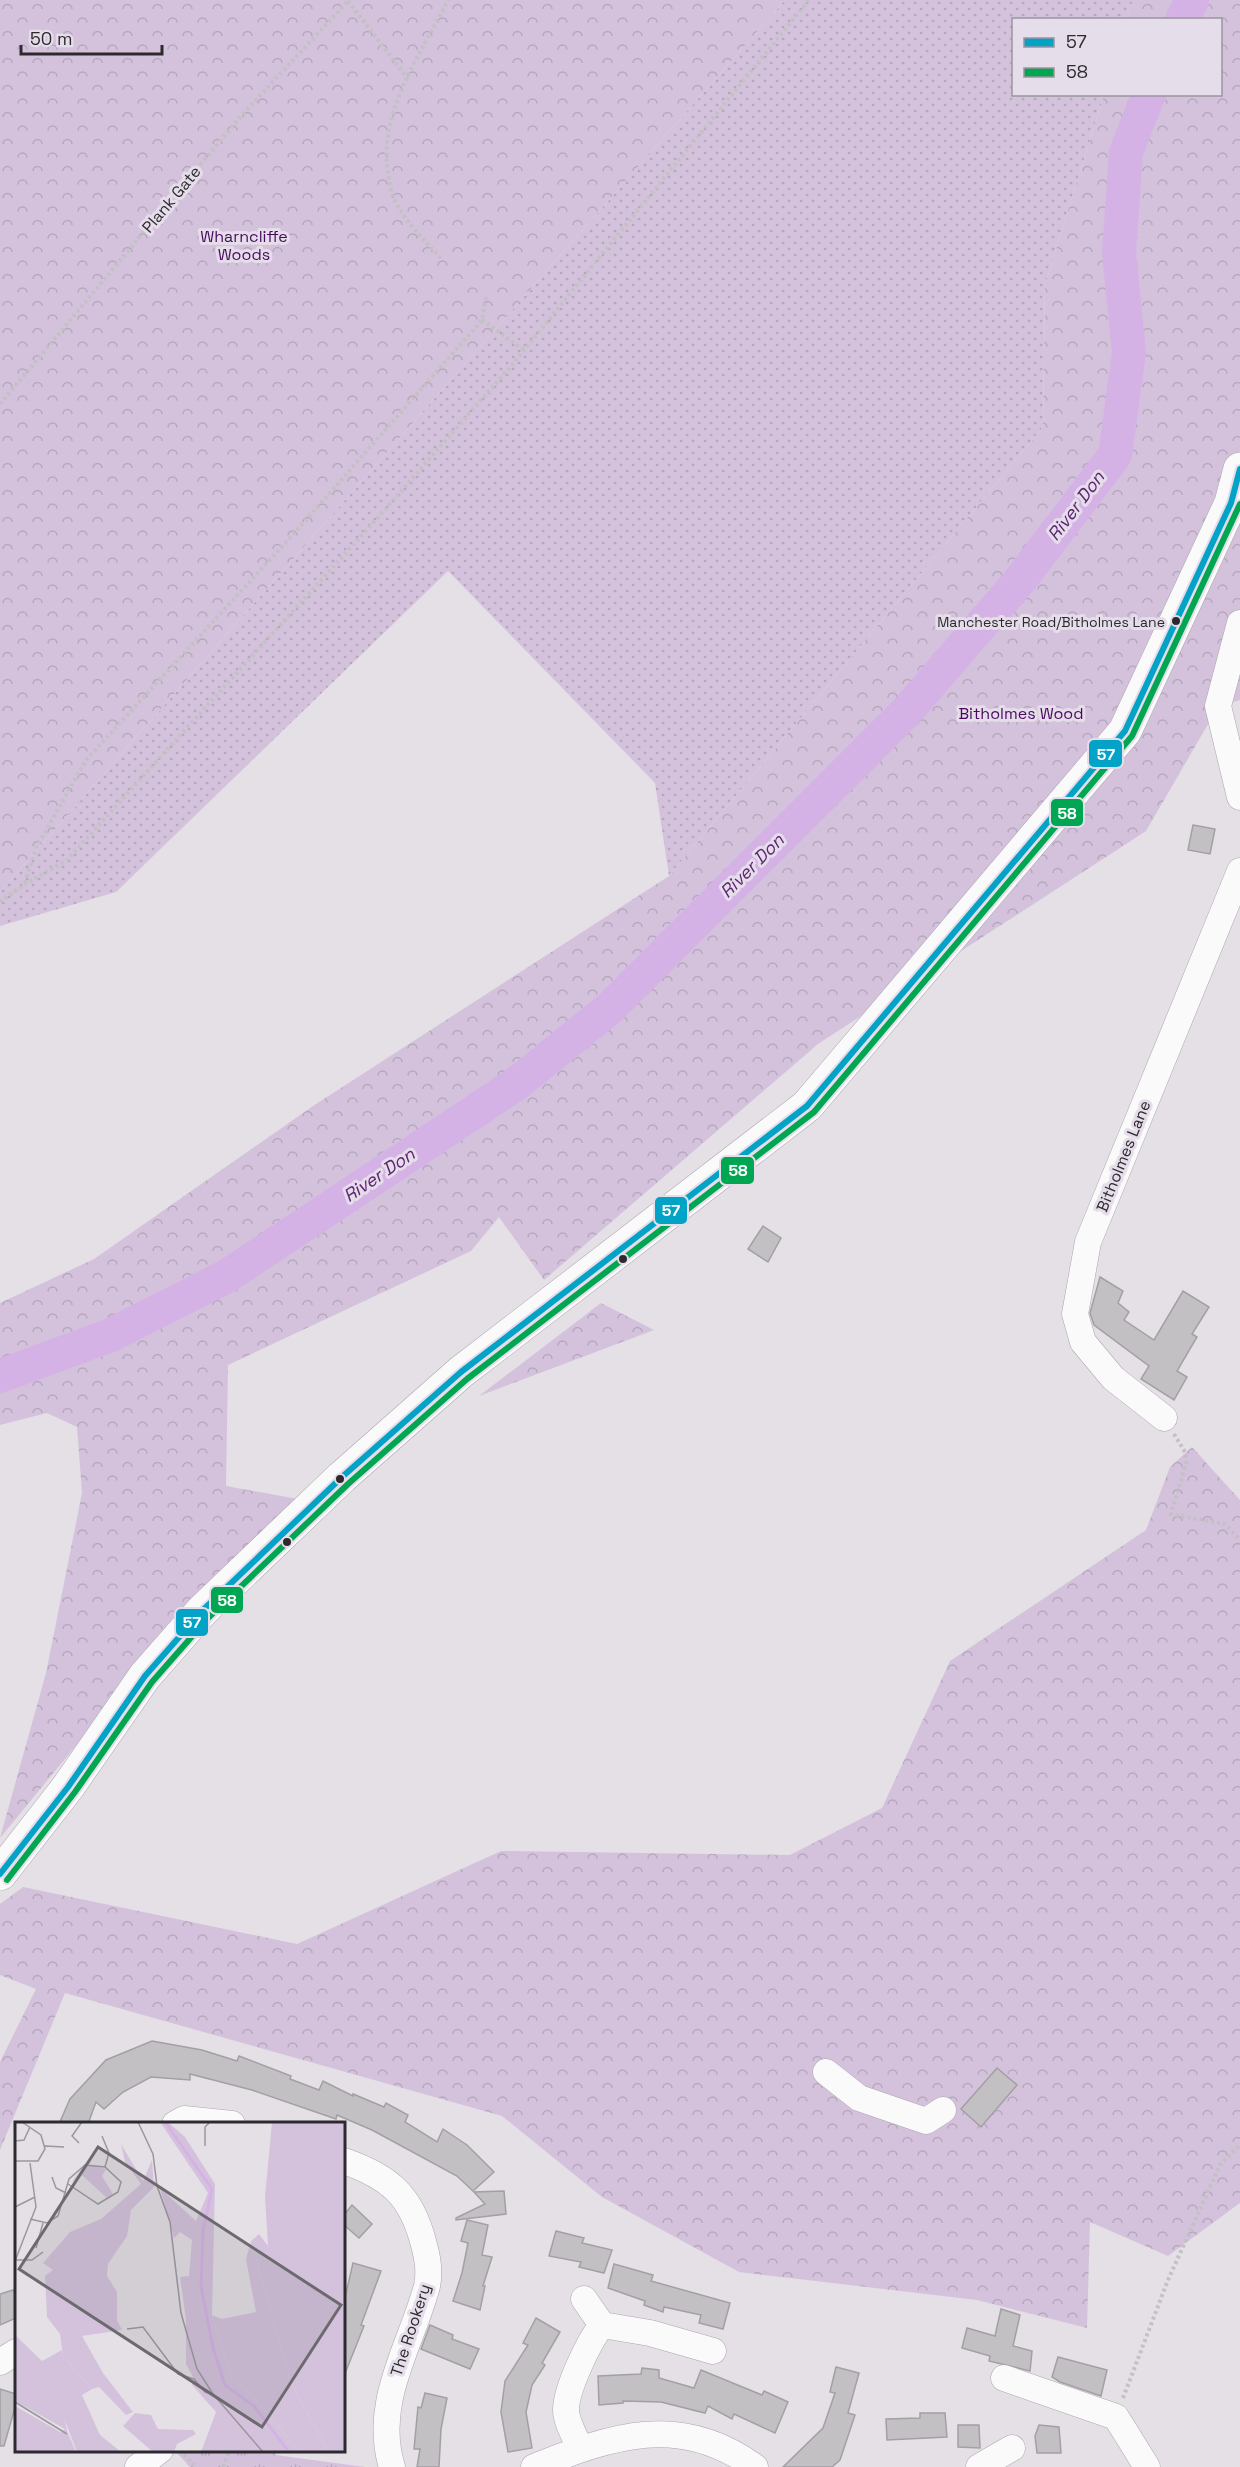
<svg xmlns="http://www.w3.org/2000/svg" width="1240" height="2467" font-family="'Space Grotesk',sans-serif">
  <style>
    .grass { fill: url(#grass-dots) }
    .forest { fill: url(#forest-crowns) }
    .park { fill: url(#park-tufts) }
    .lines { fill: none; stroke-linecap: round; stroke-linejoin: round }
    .river { stroke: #d5b2e5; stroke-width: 34 }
    .building { fill: #c3c0c4; stroke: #a39fa4; stroke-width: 1.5 }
    .minor-casing { stroke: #aaa7ac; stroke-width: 27 }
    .major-casing { stroke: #aaa7ac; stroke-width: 34 }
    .path { stroke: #c3c1c4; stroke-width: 4; stroke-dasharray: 3 3; stroke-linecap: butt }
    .minor { stroke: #fbfafb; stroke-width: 26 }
    .major { stroke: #fbfafb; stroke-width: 33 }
    .bus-1-casing { stroke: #e5dde9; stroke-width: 10 }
    .bus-2-casing { stroke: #e5dde9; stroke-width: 10 }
    .bus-1 { stroke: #02a3c6; stroke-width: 6 }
    .bus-2 { stroke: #00a651; stroke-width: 6 }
    .bus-dot { fill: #2d2a2f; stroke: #e5dde9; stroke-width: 2 }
    .labels { text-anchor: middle; stroke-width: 6; stroke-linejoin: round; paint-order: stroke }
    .bus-label { font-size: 14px; fill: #2d2a2f; stroke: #e5dde9; text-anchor: end }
    .street-label { font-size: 16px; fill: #2d2a2f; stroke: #e5dde9 }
    .park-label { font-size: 16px; fill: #480a5e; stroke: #e5dde9 }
    .water-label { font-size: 18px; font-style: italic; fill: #5e2474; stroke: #e5dde9 }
    .inset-river { fill: none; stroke: #d5b2e5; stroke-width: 3 }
    .inset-road { fill: none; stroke: #9b979d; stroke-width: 1.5 }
    .view { fill: #6d6a6f; fill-opacity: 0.15; stroke: #6d6a6f; stroke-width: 3 }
    .inset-edge { fill: none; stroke: #2d2a2f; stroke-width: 3 }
    .line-badge { stroke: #e5dde9; stroke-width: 2 }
    .badge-label { font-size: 16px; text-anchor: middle; font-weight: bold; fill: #fff }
  </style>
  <defs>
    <pattern id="grass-dots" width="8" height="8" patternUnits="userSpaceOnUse" patternTransform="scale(1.5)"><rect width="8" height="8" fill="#d4c2dd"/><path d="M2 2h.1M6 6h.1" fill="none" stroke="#b6a7be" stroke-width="1.8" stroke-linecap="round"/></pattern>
    <pattern id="forest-crowns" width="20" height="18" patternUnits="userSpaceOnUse" patternTransform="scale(1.5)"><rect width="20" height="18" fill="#d4c2dd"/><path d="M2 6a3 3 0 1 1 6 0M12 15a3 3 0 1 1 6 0" fill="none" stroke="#b6a7be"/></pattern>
    <pattern id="park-tufts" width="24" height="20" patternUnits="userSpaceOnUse" patternTransform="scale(1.5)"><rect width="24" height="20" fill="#d4c2dd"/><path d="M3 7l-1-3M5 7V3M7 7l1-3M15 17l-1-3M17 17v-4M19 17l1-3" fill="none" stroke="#b6a7be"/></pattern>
  </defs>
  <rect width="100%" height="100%" fill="#e4e0e6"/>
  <polygon class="grass" points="785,0 1133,0 1127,19 1014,20 1014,94 1104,95 1045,285 1043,427 669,876 655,783 448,571 116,892 0,926 0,892"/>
  <g class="forest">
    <polygon points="0,0 785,0 0,892"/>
    <polygon points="1133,0 1240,0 1240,700 1218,707 1146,831 818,1044 544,1280 499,1217 471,1251 228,1365 226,1486 298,1499 171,1630 0,1838 46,1673 82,1493 77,1427 47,1413 0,1425 0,1303 94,1259 313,1106 669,876 1043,427 1045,285 1104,95 1220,94 1220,20 1127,19"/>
    <polygon points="601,1303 654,1330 479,1396"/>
    <polygon points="1192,1447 1240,1500 1240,2203 1168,2256 1090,2222 1087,2328 977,2300 739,2272 602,2197 502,2116 65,1993 0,2150 0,2062 36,1989 0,1975 0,1904 23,1887 297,1944 501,1851 790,1855 882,1808 950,1661 1146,1530 1170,1467"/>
  </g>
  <polygon class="park" points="175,2451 276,2451 275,2455 365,2467 190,2467"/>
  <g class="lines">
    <g class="river">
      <polyline points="1182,20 1192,0"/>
      <polyline points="0,1376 111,1335 227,1276 516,1084 610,1008 906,712 1021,579 1115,455 1129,352 1119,253 1126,152 1149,94"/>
    </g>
  </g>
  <g class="building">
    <polygon points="1193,825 1215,829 1210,854 1188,850"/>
    <polygon points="763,1226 781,1238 768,1262 748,1249"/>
    <polygon points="1100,1277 1123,1291 1118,1303 1129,1312 1124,1320 1154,1340 1183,1291 1209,1307 1192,1334 1197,1337 1177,1371 1187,1377 1174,1400 1141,1379 1149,1366 1094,1325 1090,1313"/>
    <polygon points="152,2041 202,2050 237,2061 239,2056 291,2076 290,2079 319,2090 323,2081 353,2096 353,2094 384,2107 386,2103 408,2115 405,2122 437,2142 443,2129 467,2145 494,2172 473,2191 457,2176 372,2130 337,2115 336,2119 252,2090 190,2074 190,2080 151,2077 123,2092 104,2109 96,2102 88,2124 59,2124 70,2099 106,2060"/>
    <polygon points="997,2068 1017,2085 981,2127 961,2109"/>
    <polygon points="504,2191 506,2214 456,2220 456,2218 485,2204 474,2192"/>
    <polygon points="352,2205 372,2224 359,2238 344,2225 344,2215"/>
    <polygon points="467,2220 488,2225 482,2255 492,2257 483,2286 485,2286 480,2310 453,2301 462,2273 468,2243 461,2241"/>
    <polygon points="556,2231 584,2238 582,2243 612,2250 604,2273 579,2267 581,2262 549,2256"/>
    <polygon points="353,2263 381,2271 361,2325 364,2326 344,2376 344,2302"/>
    <polygon points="614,2264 653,2275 651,2281 730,2303 723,2329 699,2323 701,2315 664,2307 663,2312 644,2305 645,2301 608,2288"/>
    <polygon points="13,2290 16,2297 16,2318 0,2325 0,2294"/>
    <polygon points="1001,2309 1020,2315 1013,2346 1032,2351 1030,2371 989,2361 990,2356 962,2348 967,2328 995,2336"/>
    <polygon points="536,2318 560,2332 542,2363 545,2365 532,2385 526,2412 532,2448 508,2452 501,2412 505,2381 528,2345 523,2343"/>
    <polygon points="430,2325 453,2335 452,2339 479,2349 470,2369 421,2349"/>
    <polygon points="1058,2357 1107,2370 1101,2396 1060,2382 1052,2377"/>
    <polygon points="836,2367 859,2373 848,2413 855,2415 840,2460 832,2467 783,2467 823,2428 835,2393 830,2392"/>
    <polygon points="642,2368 659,2370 659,2378 694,2388 701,2370 762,2395 764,2391 788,2402 775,2433 734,2414 732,2419 708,2406 705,2413 661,2402 623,2401 623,2403 599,2405 598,2376 641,2374"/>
    <polygon points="0,2389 16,2394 16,2404 4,2446 0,2446"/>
    <polygon points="425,2393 447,2398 441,2429 439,2467 417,2467 420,2449 414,2449 418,2407 421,2408"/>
    <polygon points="920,2413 945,2413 947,2437 887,2440 886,2419 920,2418"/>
    <polygon points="958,2425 979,2425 980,2448 958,2447"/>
    <polygon points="1039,2425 1059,2427 1061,2453 1037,2453 1035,2436"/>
  </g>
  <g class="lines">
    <g class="minor-casing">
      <g id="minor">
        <polyline points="1240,623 1218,706 1240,797"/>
        <polyline points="1164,1418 1113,1378 1083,1342 1075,1314 1088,1242 1240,871"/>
        <polyline points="826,2072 859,2098 926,2121 943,2110"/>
        <polyline points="175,2124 184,2119 232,2124"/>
        <path d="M344,2161C390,2177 412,2196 424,2245C428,2259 430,2272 427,2286C411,2346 372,2402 392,2467"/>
        <polyline points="584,2299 602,2325 650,2333 713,2351"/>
        <polyline points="0,2362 16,2352"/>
        <polyline points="1004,2378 1116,2417 1147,2467"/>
        <path d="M580,2449C576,2438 566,2422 566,2410C566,2389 589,2341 602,2325"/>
        <polyline points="138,2467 160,2450"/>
        <path d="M534,2467C612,2436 680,2412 755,2467"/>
        <polyline points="979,2467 1012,2448"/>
      </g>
    </g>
    <g class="major-casing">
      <polyline id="major" points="0,1874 68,1787 145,1676 202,1611 342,1477 461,1372 807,1106 1125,731 1231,503 1240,469"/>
    </g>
    <g class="path">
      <polyline points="348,1 408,79"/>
      <path d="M441,258C424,241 407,223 395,201C391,195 391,186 389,179C375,116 421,54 448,0"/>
      <polyline points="482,320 524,350"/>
      <polyline points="0,404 241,116 349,0"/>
      <polyline points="25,883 36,848 86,760 299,528 482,320 486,297"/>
      <polyline points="0,902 25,884 67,860 373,523 511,366 809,0"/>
      <polyline points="1174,1434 1185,1452 1186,1463 1171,1514 1224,1524 1240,1539"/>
      <polyline points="1123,2398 1168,2280 1220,2165 1240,2145"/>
      <polyline points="180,2450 196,2467"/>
      <polyline points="223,2467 229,2450"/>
    </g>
    <use href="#minor" class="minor"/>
    <use href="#major" class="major"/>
    <g class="bus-1-casing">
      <polyline id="bus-1" points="0,1874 68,1787 145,1676 202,1611 342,1477 461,1372 807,1106 1125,731 1231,503 1240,469"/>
    </g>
    <g class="bus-2-casing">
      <polyline id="bus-2" points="7,1880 75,1792 152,1682 209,1617 348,1484 467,1379 814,1112 1132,736 1240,504"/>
    </g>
    <use href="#bus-1" class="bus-1"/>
    <use href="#bus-2" class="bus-2"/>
  </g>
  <g class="bus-dot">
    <circle cx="1176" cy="621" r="5"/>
    <circle cx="623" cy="1259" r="5"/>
    <circle cx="340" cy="1479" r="5"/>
    <circle cx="287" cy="1542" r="5"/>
  </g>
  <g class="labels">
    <g class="bus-label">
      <text x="1165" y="627">Manchester Road/Bitholmes Lane</text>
    </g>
    <g class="street-label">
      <text transform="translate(171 199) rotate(-50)" y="6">Plank Gate</text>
      <text transform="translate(1123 1156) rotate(-68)" y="6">Bitholmes Lane</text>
      <text transform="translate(410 2330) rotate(-72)" y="6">The Rookery</text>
    </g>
    <g class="park-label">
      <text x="244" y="242">Wharncliffe<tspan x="244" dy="18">Woods</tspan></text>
      <text x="1021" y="719">Bitholmes Wood</text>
    </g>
    <g class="water-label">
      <text transform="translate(1076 506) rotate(-53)" y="6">River Don</text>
      <text transform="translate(752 866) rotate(-45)" y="6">River Don</text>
      <text transform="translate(379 1175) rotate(-34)" y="6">River Don</text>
    </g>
  </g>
  <g transform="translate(15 2122)">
    <rect width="330" height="330" fill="#e4e0e6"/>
    <path d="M236,119L276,261L314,330H285L231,267L217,258L197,193L207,197L241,190L231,137ZM47,228L48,234L77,267L67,273L85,313L106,330H62L27,239ZM0,284L47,311L59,330H0Z" fill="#d4c2dd"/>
    <path d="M145,0H153L170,15L200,62L197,193L217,258L231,267L285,330H186L201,290L177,263L179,257L171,242V197L165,155L174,154L177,118L165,110L159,116L145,66L181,99L193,71ZM257,0H330V330H314L276,261L236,119L244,112L253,124L250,75ZM106,22L128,59L137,38L139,65L116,88L112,114L93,142L92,154L102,170V198L107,208L67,214L88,251L118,290L111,293L84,265L77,267L48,234L45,212L32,195L30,154L38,148L28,141L55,110L86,97L126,62L110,40ZM120,291L136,293L143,307L178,308L181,312L162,322L159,330H138L108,304Z" fill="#d4c2dd"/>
    <path d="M75,43L91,47L87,54L98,72L92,76L67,53L56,61L67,46ZM0,213L27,239L46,280L52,309L61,330H25L50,307L0,279Z" fill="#d4c2dd"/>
    <path d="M16,242L22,256L2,266L0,250ZM15,262L39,279L31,290L7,274Z" fill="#d4c2dd"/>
    <path class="inset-river" d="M150,0L197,67L188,109L186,164L198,226L210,263L239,284L274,330"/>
    <path class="inset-road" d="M123,0L138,32L142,64L155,100L166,191L182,247L198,272L248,330M87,14L94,31L90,45M0,19L9,18L15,5M64,21L57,14L67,0M30,24L49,25M190,24V5L195,0M0,39H23L30,27L26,13L7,0M37,55L41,66L51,71M0,85L20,75M15,97L32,101L43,94L54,57L70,43L90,45L106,60L103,70L83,82L53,62M21,126L28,101M1,138H17L28,130M0,139L21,85L15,41M112,207L128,205L163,252L179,257L190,270L197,272M0,280L52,312"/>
    <path class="view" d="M83,25L326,183L247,305L4,147Z"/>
    <rect width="330" height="330" class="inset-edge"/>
  </g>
  <g class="line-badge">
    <rect x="1088" y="739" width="35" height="29" rx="6" fill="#02a3c6"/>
    <rect x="1050" y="798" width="34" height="29" rx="6" fill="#00a651"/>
    <rect x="720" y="1156" width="35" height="29" rx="6" fill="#00a651"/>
    <rect x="654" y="1196" width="34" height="29" rx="6" fill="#02a3c6"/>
    <rect x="210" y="1586" width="34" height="28" rx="6" fill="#00a651"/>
    <rect x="175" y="1608" width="34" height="29" rx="6" fill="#02a3c6"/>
  </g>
  <g class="badge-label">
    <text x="1106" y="760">57</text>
    <text x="1067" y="819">58</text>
    <text x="738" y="1176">58</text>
    <text x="671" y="1216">57</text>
    <text x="227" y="1606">58</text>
    <text x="192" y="1628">57</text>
  </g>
  <rect x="1012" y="18" width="210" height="78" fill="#e5dde9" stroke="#9b959f" stroke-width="1.5"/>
  <rect x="1024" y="38" width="30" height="9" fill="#02a3c6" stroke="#9b959f" stroke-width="1.5"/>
  <text x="1066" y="48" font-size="18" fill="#2d2a2f">57</text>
  <rect x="1024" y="68" width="30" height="9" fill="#00a651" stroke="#9b959f" stroke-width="1.5"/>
  <text x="1066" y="78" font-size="18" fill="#2d2a2f">58</text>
  <path d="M21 45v9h141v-9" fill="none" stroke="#2d2a2f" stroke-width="3"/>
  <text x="30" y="45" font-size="18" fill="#2d2a2f" stroke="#e5dde9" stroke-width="4.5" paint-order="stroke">50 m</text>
</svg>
